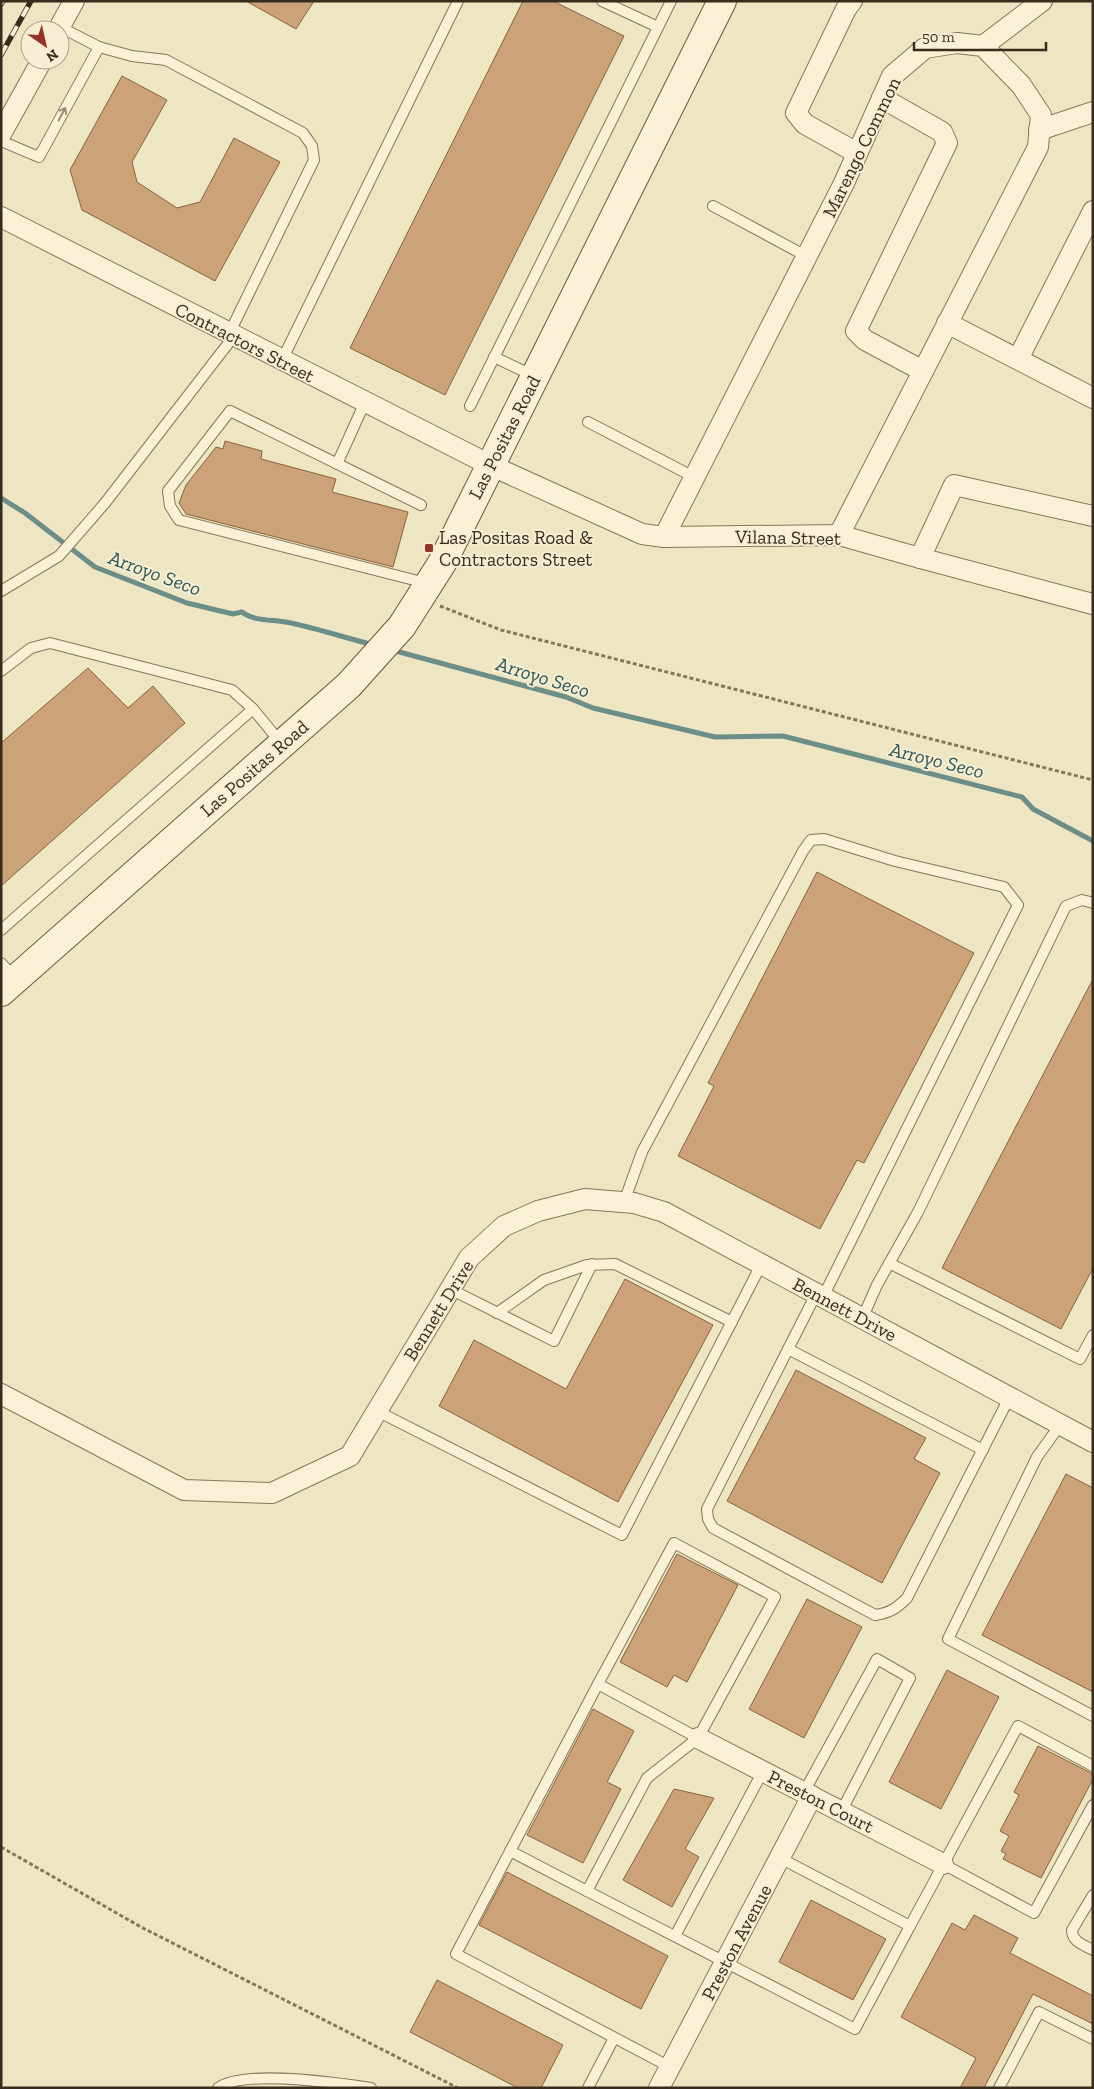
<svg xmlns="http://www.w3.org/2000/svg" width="1094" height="2089" font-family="'Zilla Slab',serif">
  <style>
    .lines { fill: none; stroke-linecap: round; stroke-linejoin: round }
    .stream { stroke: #6c8e89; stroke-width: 5 }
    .building { fill: #cca378; stroke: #87633f }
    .service-casing { stroke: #887659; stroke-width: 12 }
    .minor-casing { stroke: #887659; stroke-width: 22 }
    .secondary-casing { stroke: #69573d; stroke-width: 30 }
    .path { stroke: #887659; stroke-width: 3; stroke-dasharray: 4 2.5; stroke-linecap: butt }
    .service { stroke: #f9f1d5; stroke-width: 10 }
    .minor { stroke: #f9f1d5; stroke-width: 20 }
    .secondary { stroke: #f9f1d5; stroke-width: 28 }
    .rail-casing { stroke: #372d1e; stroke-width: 5.5 }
    .rail { stroke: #f5eed2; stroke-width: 4; stroke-dasharray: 11; stroke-linecap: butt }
    .oneway { stroke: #988f7a }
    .poi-dot { fill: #96342a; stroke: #f5eed2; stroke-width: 2 }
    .labels { text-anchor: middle; stroke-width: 4; stroke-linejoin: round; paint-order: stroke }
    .street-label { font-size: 19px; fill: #372d1e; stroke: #f5eed2 }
    .poi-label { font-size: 19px; fill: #372d1e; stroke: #f5eed2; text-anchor: start }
    .water-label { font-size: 20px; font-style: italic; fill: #2d5657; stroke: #f5eed2 }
  </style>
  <rect width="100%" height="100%" fill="#eee5c2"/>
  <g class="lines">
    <g class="stream">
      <path d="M1,498L25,513L95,567L187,603L233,614L242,612C254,622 275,619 291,623C319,629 346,638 374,645"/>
      <polyline points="392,650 566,697 593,708 715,737 783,736 1022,797 1033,809 1093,841"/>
    </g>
  </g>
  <g class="building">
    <polygon points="246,1 314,1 296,29"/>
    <polygon points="523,1 553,1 624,36 445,395 350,348"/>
    <polygon points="122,76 167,100 132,162 137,182 177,208 200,202 234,138 280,162 215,281 82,210 70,170"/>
    <polygon points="225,441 262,451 261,459 336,479 332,492 408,512 393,567 186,514 179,503 186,485 216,447 223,449"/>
    <polygon points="88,668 128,708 153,686 185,723 1,886 1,743"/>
    <polygon points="817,872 974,953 864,1163 857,1160 820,1229 678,1156 714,1086 708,1083"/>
    <polygon points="1093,979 1093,1268 1061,1329 942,1268"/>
    <polygon points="625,1279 713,1325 618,1502 439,1406 474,1340 566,1389"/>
    <polygon points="796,1370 926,1438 914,1459 940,1473 882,1583 727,1501"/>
    <polygon points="1066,1474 1093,1488 1093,1692 982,1635"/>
    <polygon points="677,1554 738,1585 687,1682 674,1675 667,1687 620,1662"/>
    <polygon points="807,1599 862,1627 804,1738 749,1709"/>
    <polygon points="947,1670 999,1697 941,1809 889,1782"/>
    <polygon points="593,1709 634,1731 607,1782 621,1789 583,1863 527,1835"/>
    <polygon points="1038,1746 1093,1774 1093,1779 1041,1878 1003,1859 1006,1854 1001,1851 1009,1836 1000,1831 1019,1795 1014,1792"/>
    <polygon points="674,1789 714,1798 685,1849 699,1857 672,1907 623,1880"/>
    <polygon points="507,1872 668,1956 641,2009 479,1925"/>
    <polygon points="811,1900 886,1939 853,2000 779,1962"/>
    <polygon points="974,1915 1018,1938 1010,1953 1093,1996 1093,2024 1033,1994 984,2088 960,2088 976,2058 901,2017 952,1923 965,1930"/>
    <polygon points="437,1980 563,2045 541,2088 518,2088 410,2032"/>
  </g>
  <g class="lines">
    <g class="service-casing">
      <g id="service">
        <polyline points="602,1 658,27"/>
        <polyline points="60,27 99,47 132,56 166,60 303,133 312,146 314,160 229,334"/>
        <polyline points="1,141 39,157 99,47"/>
        <polyline points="713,206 806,256"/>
        <polyline points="494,357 534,376"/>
        <polyline points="282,360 458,1"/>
        <polyline points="470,406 671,1"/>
        <polyline points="588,422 694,477"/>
        <polyline points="337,464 365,402"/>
        <polyline points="421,505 230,411 168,491 170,506 179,520 426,583"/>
        <polyline points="1,591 59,556 105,503 234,336"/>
        <polyline points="1,671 31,648 50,643 232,690 253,709 281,743"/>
        <polyline points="1,930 253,709"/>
        <polyline points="1,963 14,977"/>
        <polyline points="624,1202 642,1152 803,851 811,840 824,839 895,861 1004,887 1018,905 823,1297"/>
        <polyline points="889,1263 1080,1359 1093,1335"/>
        <polyline points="450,1289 554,1341 592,1264"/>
        <path d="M816,1294L707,1509L708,1519L713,1528L875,1615C890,1613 897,1608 907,1598L1009,1398"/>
        <polyline points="497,1313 544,1280 587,1265 615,1264 732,1322"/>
        <polyline points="862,1319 877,1285 918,1212 1066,906 1082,900 1093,903"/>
        <polyline points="788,1349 983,1450"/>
        <polyline points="377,1411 622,1535 761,1265"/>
        <polyline points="1060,1425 1037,1457 948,1639 1093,1716"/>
        <polyline points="598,1684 456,1954 670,2067"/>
        <polyline points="698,1738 598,1684 674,1543 775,1597 698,1738 647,1778 587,1891 855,2029 910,1926 780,1858"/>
        <polyline points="804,1792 877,1659 910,1678 841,1812"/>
        <polyline points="510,1851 587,1891"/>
        <polyline points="943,1864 1034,1913 1093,1805"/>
        <path d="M1093,1895L1072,1930C1072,1942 1084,1945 1093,1950"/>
        <polyline points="910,1926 1018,1726 1093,1766"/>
        <polyline points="675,1936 763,1771"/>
        <path d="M218,2088C244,2069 338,2083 371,2088"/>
        <polyline points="588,2088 614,2038"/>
        <polyline points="999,2088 1039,2012 1093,2039"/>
      </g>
    </g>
    <g class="minor-casing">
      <g id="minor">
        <polyline points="852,1 846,9 796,113 805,124 857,153"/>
        <polyline points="58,30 74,1"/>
        <polyline points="983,46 1042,1"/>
        <polyline points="882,98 942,132 947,143 856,331 865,340 923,371"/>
        <polyline points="1039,130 1093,112"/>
        <polyline points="1,134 42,60"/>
        <polyline points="1,217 490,465 642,534 664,537 839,535 920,558 1093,604"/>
        <polyline points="947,323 1093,398"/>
        <polyline points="1018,359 1093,211"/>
        <polyline points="664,537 844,183 892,76 925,48 957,43 983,46 1021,85 1041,115 1038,147 839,535"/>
        <polyline points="920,558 954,485 1093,516"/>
        <polyline points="1,1394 184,1490 272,1493 350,1456 469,1258 504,1226 538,1211 585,1199 634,1203 664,1212 1093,1442"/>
        <polyline points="698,1738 943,1864"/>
        <polyline points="659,2088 812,1796"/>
      </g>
    </g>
    <g class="secondary-casing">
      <polyline id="secondary" points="1,992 349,685 402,626 442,563 722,1"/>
    </g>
    <g class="path">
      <polyline points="440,606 501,630 1093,780"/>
      <polyline points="1,1847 141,1927 458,2088"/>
    </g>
    <use href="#service" class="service"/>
    <use href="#minor" class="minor"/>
    <use href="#secondary" class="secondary"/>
    <g class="rail-casing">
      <g id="rail">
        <polyline points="1,4 3,1"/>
        <polyline points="1,55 31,1"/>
      </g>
    </g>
    <use href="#rail" class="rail"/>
  </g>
  <defs><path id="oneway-shaft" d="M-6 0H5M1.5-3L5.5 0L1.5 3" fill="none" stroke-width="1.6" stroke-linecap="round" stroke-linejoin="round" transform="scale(1.25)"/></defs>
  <use class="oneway" href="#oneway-shaft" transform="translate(62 114) rotate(-62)"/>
  <rect class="poi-dot" x="424" y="543" width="10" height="10" rx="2.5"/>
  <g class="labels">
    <g class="street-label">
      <text transform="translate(861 147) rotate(-64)" y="7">Marengo Common</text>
      <text transform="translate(245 342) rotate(27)" y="7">Contractors Street</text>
      <text transform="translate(504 437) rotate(-63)" y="7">Las Positas Road</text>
      <text transform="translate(788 537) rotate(1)" y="7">Vilana Street</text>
      <text transform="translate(254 768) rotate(-41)" y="7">Las Positas Road</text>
      <text transform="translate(845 1309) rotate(28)" y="7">Bennett Drive</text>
      <text transform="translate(438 1310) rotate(-58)" y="7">Bennett Drive</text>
      <text transform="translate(821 1801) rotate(27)" y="7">Preston Court</text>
      <text transform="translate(736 1942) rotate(-62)" y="7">Preston Avenue</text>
    </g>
    <g class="poi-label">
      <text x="439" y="544">Las Positas Road &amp;<tspan x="439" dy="22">Contractors Street</tspan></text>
    </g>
    <g class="water-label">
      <text transform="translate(155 573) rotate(20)" y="7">Arroyo Seco</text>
      <text transform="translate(543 677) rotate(17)" y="7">Arroyo Seco</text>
      <text transform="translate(937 760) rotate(14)" y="7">Arroyo Seco</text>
    </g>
  </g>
  <rect width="1094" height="2089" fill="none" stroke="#372d1e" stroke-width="5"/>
  <g transform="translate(45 45) rotate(146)"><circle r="24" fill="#f5eed2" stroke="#a9a18a"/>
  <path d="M0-4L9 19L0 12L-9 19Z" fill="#96342a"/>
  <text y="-8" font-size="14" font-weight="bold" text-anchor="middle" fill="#372d1e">N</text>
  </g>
  <path d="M914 42v8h132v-8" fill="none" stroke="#372d1e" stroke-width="2.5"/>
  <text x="922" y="42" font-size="15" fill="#372d1e" stroke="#f5eed2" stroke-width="4" paint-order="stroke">50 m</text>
</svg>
